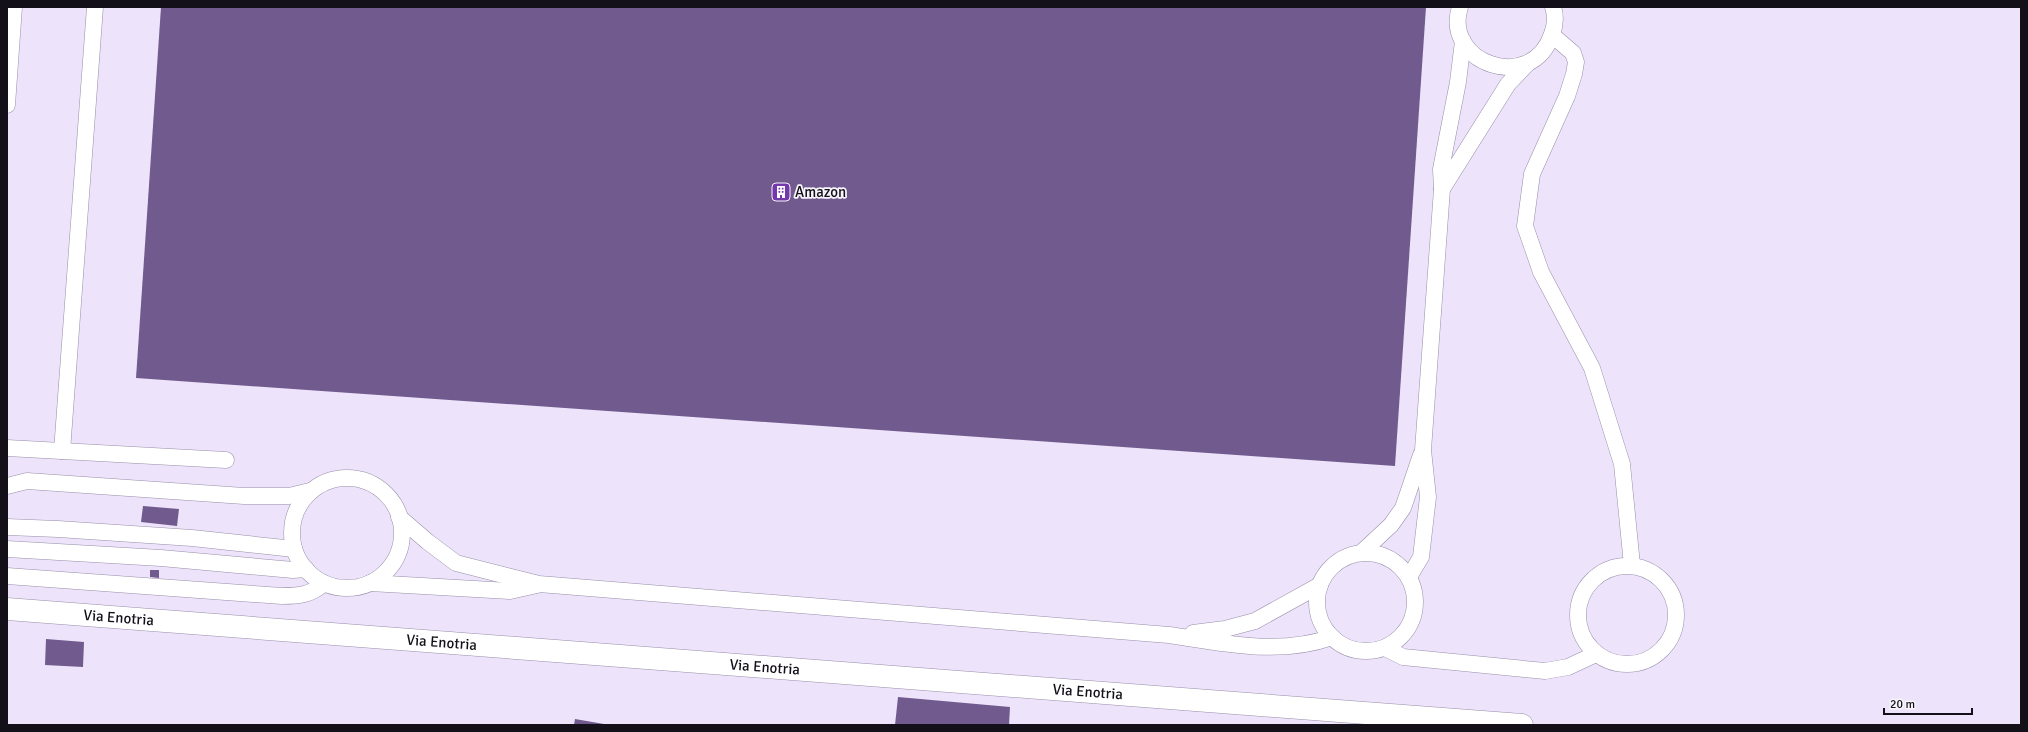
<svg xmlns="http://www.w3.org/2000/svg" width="2028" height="732" font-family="Signika,sans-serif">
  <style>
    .building { fill: #715a8d }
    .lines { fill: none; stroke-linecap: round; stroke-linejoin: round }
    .lane-casing { stroke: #988ea8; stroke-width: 17 }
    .street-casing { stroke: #988ea8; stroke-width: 23 }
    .lane { stroke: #fff; stroke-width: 16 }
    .street { stroke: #fff; stroke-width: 22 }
    .labels { text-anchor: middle; stroke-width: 3.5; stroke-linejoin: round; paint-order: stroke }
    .poi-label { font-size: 15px; fill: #141019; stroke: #f7f5fb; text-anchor: start }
    .street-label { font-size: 15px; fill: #141019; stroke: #f7f5fb }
  </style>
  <rect width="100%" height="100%" fill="#ede4fb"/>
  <g class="building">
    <polygon points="161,7 1426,7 1395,466 136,378"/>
    <polygon points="143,506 179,509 177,526 141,522"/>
    <polygon points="150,570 159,570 159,578 150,577"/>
    <polygon points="46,639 84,642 83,667 45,665"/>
    <polygon points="898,697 1010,707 1009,725 895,725"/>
    <polygon points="575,719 604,724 604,725 574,725"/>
  </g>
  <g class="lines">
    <g class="lane-casing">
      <g id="lane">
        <path d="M1460,7C1442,63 1532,95 1552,34C1555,26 1556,16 1553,7"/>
        <polyline points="1552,35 1573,53 1576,62 1574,74 1567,96 1532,174 1525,226 1541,272 1592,368 1622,464 1632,565"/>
        <polyline points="7,105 14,7"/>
        <polyline points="1442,189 1508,84 1528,63"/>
        <polyline points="7,448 226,460"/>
        <polyline points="62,451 95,7"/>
        <circle cx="347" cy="533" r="55"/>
        <polyline points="7,486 27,481 244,496 289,496 310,491"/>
        <path d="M399,517L428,542L456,563L539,584L1169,635C1222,643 1280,656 1332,637"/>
        <polyline points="7,527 58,529 192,538 294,549"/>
        <polyline points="7,549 161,558 293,570 306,569"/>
        <polyline points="1362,552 1391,525 1403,508 1421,455"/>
        <circle cx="1366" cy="602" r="49"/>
        <circle cx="1627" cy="615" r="49"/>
        <path d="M7,576L282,596C299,596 311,595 324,583"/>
        <polyline points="1409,577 1421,557 1428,497 1423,450 1442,189 1441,169 1458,82 1463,41"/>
        <polyline points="370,583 510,591 537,585"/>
        <polyline points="1193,633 1225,629 1255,621 1320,585"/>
        <polyline points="1385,648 1403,657 1545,671 1568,667 1596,654"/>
      </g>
    </g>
    <g class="street-casing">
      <g id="street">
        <path id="s1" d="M7,609L1522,725"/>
      </g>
    </g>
    <use href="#lane" class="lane"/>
    <use href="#street" class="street"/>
  </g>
  <defs>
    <g id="building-square" transform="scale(1)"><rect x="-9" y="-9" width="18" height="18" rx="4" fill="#7437ac" stroke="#f7f5fb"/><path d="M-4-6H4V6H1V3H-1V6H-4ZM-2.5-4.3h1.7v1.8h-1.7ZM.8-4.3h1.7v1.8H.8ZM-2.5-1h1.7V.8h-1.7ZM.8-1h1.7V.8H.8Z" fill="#fff"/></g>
  </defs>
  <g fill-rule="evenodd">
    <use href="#building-square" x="781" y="192"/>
  </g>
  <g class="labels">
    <g class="poi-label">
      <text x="795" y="197">Amazon</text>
    </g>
    <g class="street-label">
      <text dy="5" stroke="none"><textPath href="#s1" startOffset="112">Via Enotria</textPath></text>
      <text dy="5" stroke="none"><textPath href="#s1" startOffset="436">Via Enotria</textPath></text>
      <text dy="5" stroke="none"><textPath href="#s1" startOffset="760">Via Enotria</textPath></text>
      <text dy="5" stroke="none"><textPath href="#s1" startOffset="1084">Via Enotria</textPath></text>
    </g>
  </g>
  <rect width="2028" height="732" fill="none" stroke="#141019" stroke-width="16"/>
  <path d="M1884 708v6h88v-6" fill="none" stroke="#141019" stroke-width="2"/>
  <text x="1890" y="708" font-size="12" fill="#141019" stroke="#f7f5fb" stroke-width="3" paint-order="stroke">20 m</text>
</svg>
